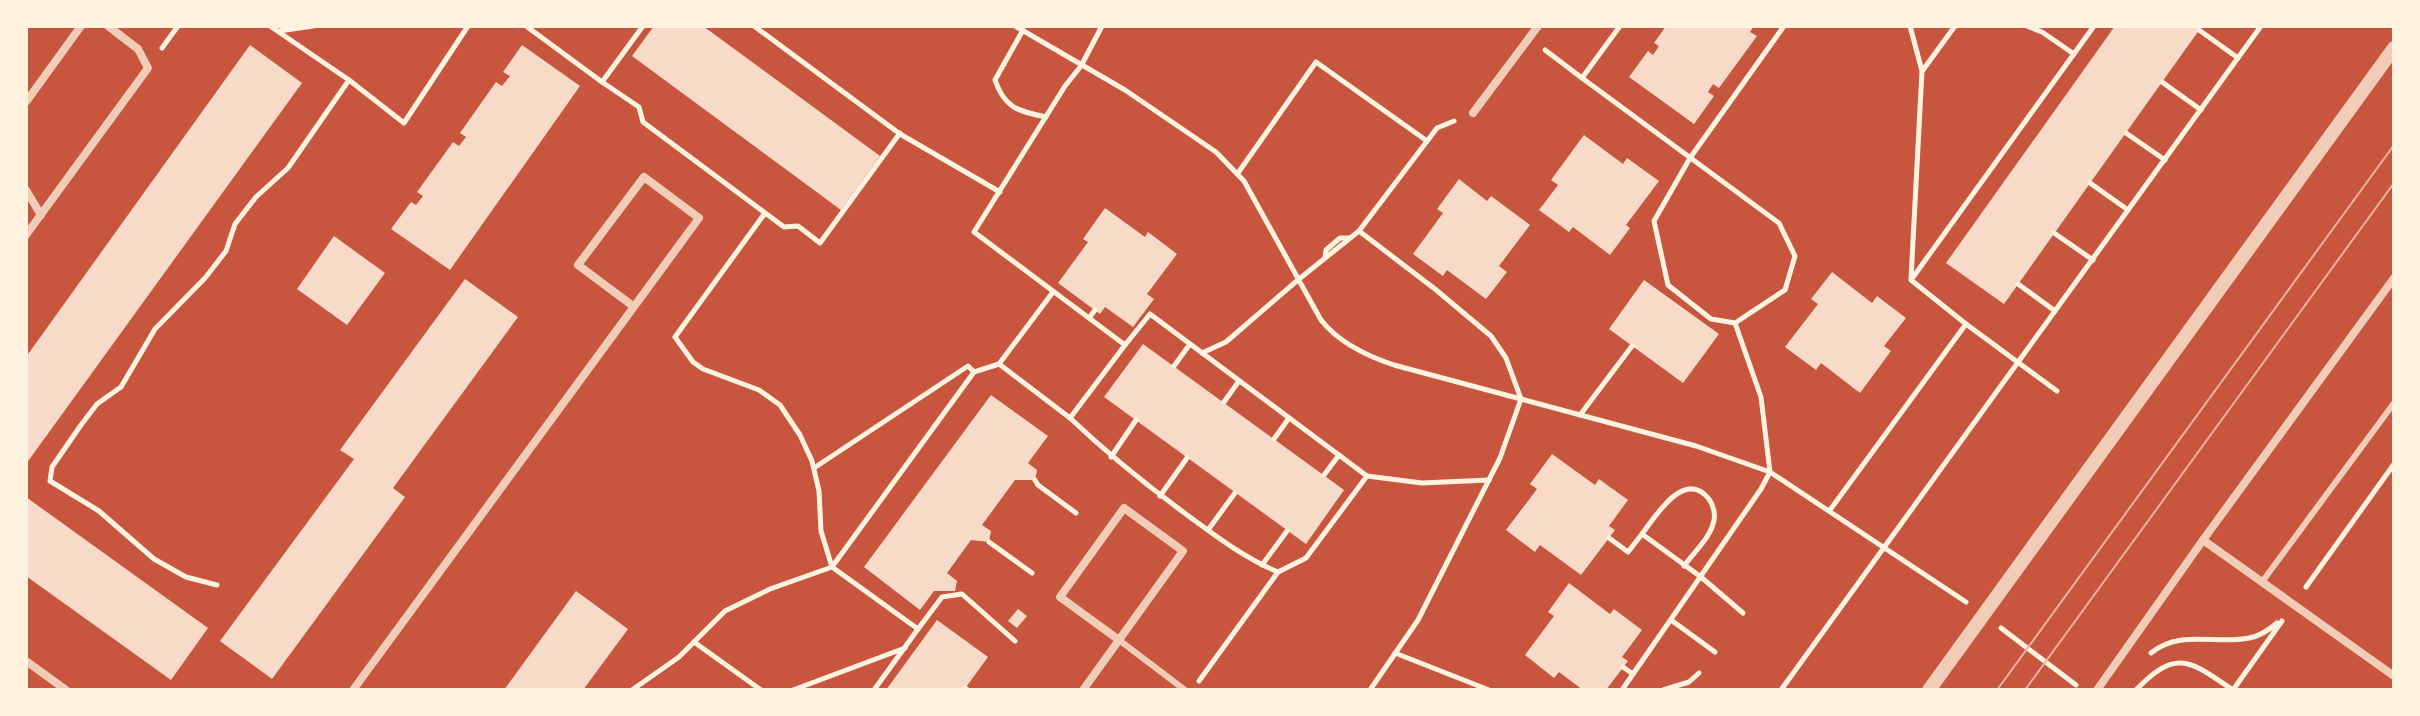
<svg xmlns="http://www.w3.org/2000/svg" width="2420" height="716" font-family="Merriweather,serif">
  <style>
    .building { fill: #f7dbc8 }
    .lines { fill: none; stroke-linecap: round; stroke-linejoin: round }
    .path { stroke: #fff3e0; stroke-width: 5 }
    .service { stroke: #f1ccb7; stroke-width: 6 }
    .minor { stroke: #f1ccb7; stroke-width: 8 }
    .tertiary { stroke: #f1ccb7; stroke-width: 14 }
    .tram { stroke: #e9b49f; stroke-width: 2 }
  </style>
  <rect width="100%" height="100%" fill="#c8553d"/>
  <g class="building">
    <polygon points="654,26 703,26 880,156 841,210 632,56"/>
    <polygon points="1666,26 1754,26 1750,32 1757,36 1719,88 1713,84 1708,92 1714,96 1694,124 1629,77 1648,51 1653,55 1659,46 1654,43"/>
    <polygon points="2115,26 2202,26 2004,304 1946,263"/>
    <polygon points="250,45 302,83 26,464 26,357"/>
    <polygon points="522,45 580,86 450,270 391,229 411,202 416,205 423,196 417,192 453,142 459,146 466,137 460,133 496,82 502,86 510,76 503,72"/>
    <polygon points="1584,135 1623,164 1627,158 1659,181 1626,225 1630,228 1610,255 1573,227 1569,232 1539,210 1558,185 1551,180"/>
    <polygon points="1459,179 1487,201 1491,196 1530,225 1499,266 1507,272 1486,299 1447,270 1443,276 1413,254 1443,213 1437,209"/>
    <polygon points="1105,208 1145,237 1148,232 1177,254 1147,294 1154,299 1133,327 1105,307 1100,314 1058,283 1088,242 1083,239"/>
    <polygon points="334,236 385,273 347,325 297,289"/>
    <polygon points="1832,272 1872,303 1877,296 1906,318 1884,346 1891,351 1860,393 1821,363 1816,370 1785,347 1818,304 1811,299"/>
    <polygon points="465,279 518,317 393,488 405,497 272,679 220,641 354,459 340,450"/>
    <polygon points="1644,280 1719,334 1683,383 1609,329"/>
    <polygon points="1143,344 1344,490 1306,544 1104,397"/>
    <polygon points="991,395 1048,436 1028,463 1037,470 1035,480 1015,480 982,525 991,531 989,542 971,540 947,573 957,581 955,591 934,591 920,610 864,567"/>
    <polygon points="1552,454 1595,485 1599,479 1628,500 1609,526 1615,530 1581,575 1540,545 1535,552 1506,530 1537,489 1530,484"/>
    <polygon points="26,497 208,628 171,680 26,576"/>
    <polygon points="1569,583 1610,614 1614,609 1642,630 1622,657 1628,661 1606,690 1583,690 1559,672 1554,678 1525,655 1554,616 1548,612"/>
    <polygon points="576,591 628,629 583,690 504,690"/>
    <polygon points="1018,609 1027,616 1017,628 1008,621"/>
    <polygon points="937,620 988,657 964,690 886,690"/>
  </g>
  <g class="lines">
    <g class="path">
      <polyline points="270,26 349,80 404,123 468,26"/>
      <polyline points="526,26 602,82 643,26"/>
      <polyline points="754,26 900,134 1000,192"/>
      <path d="M1015,26L1125,90L1216,152L1244,181L1321,320C1339,343 1367,356 1394,365L1696,446L1770,472L1966,602"/>
      <polyline points="1102,26 1081,66 1065,86 974,232 1125,345 1150,314 1367,476 1306,558 1278,572 1199,681"/>
      <polyline points="1910,26 1922,71 1911,279"/>
      <polyline points="2027,26 2042,32 2074,54"/>
      <path d="M1023,30L995,80C1005,109 1019,111 1046,117"/>
      <polyline points="2199,30 2238,58"/>
      <polyline points="279,31 313,26"/>
      <polyline points="162,48 178,26"/>
      <polyline points="1545,50 1582,78 1620,26"/>
      <polyline points="1923,70 1955,26"/>
      <polyline points="1582,78 1779,223 1795,256 1785,290 1735,323 1711,319 1668,285 1654,221 1690,158 1784,26"/>
      <polyline points="602,82 639,107 643,122 784,227 798,226 820,243 900,133"/>
      <polyline points="2162,82 2201,110"/>
      <polyline points="2126,133 2165,160"/>
      <polyline points="1238,173 1316,62 1427,141"/>
      <polyline points="2090,183 2128,210"/>
      <polyline points="765,213 675,337 693,362 703,369 759,390 780,405 800,435 812,461 819,491 821,531 832,567 918,629 942,597 962,594 1015,641"/>
      <polyline points="1359,231 1435,289 1491,336 1506,358 1521,399 1500,458 1418,620 1370,690"/>
      <polyline points="2054,233 2093,260"/>
      <polyline points="1325,257 1326,250 1340,238 1349,238"/>
      <polyline points="2018,284 2055,311"/>
      <polyline points="1053,292 999,364 1070,418"/>
      <polyline points="1089,318 1095,310"/>
      <path d="M1125,345L1070,418C1109,455 1150,488 1194,520C1221,540 1247,559 1278,572"/>
      <polyline points="1202,353 1226,342 1299,279 1359,231 1437,128 1454,121"/>
      <polyline points="1174,366 1190,344"/>
      <polyline points="2057,391 1966,324 1911,280 2094,26"/>
      <polyline points="1224,402 1239,381"/>
      <polyline points="1580,415 1632,346"/>
      <polyline points="1274,439 1289,418"/>
      <polyline points="1111,457 1136,420"/>
      <polyline points="814,468 968,366 974,372"/>
      <polyline points="1324,475 1339,455"/>
      <polyline points="1367,476 1422,483 1489,480"/>
      <polyline points="1035,480 1038,485 1076,513"/>
      <polyline points="1160,496 1187,458"/>
      <polyline points="1830,510 1966,324"/>
      <polyline points="1208,530 1235,493"/>
      <path d="M1642,534C1655,517 1684,468 1709,499C1714,506 1716,516 1713,524C1709,539 1693,553 1684,566"/>
      <polyline points="1609,538 1628,552 1642,534 1701,577 1743,613"/>
      <polyline points="989,542 1032,573"/>
      <polyline points="1262,565 1287,531"/>
      <polyline points="217,585 186,577 154,559 99,511 50,481 52,467 81,425 97,404 121,387 155,329 205,278 226,251 235,224 256,197 288,168 349,80"/>
      <polyline points="2306,587 2394,464"/>
      <polyline points="1671,620 1715,652"/>
      <polyline points="2001,628 2076,685"/>
      <polyline points="694,642 761,690"/>
      <polyline points="1395,653 1489,690"/>
      <path d="M2151,653C2180,629 2216,645 2249,638C2260,636 2269,630 2277,623"/>
      <polyline points="1623,667 1633,674"/>
      <polyline points="965,688 968,690"/>
      <polyline points="632,690 679,657 725,611 770,589 832,567 974,372 999,364"/>
      <polyline points="793,690 905,648"/>
      <polyline points="874,690 918,629"/>
      <polyline points="1622,690 1761,489 1770,472 1761,397 1735,323"/>
      <polyline points="1663,690 1689,682 1699,673"/>
      <polyline points="1781,690 2261,26"/>
      <path d="M2136,690C2177,647 2191,662 2233,690L2282,621"/>
    </g>
    <g class="service">
      <polyline points="2262,582 2394,403"/>
      <polyline points="1119,640 1185,690"/>
    </g>
    <g class="minor">
      <polyline points="26,102 81,26"/>
      <polyline points="1473,113 1538,26"/>
      <polyline points="26,190 41,215"/>
      <polyline points="26,235 148,68 138,49 108,26"/>
      <polyline points="2203,540 2394,676"/>
      <polyline points="26,661 66,690"/>
      <polyline points="353,690 699,218 644,177 578,265 633,306"/>
      <polyline points="1083,690 1183,551 1124,508 1060,597 1119,640"/>
      <polyline points="2097,690 2203,540 2394,278"/>
    </g>
    <polyline class="tertiary" points="1929,690 2394,48"/>
    <g class="tram">
      <polyline points="1997,690 2394,145"/>
      <polyline points="2025,690 2394,183"/>
    </g>
  </g>
  <rect width="2420" height="716" fill="none" stroke="#fff3e0" stroke-width="56"/>
</svg>
